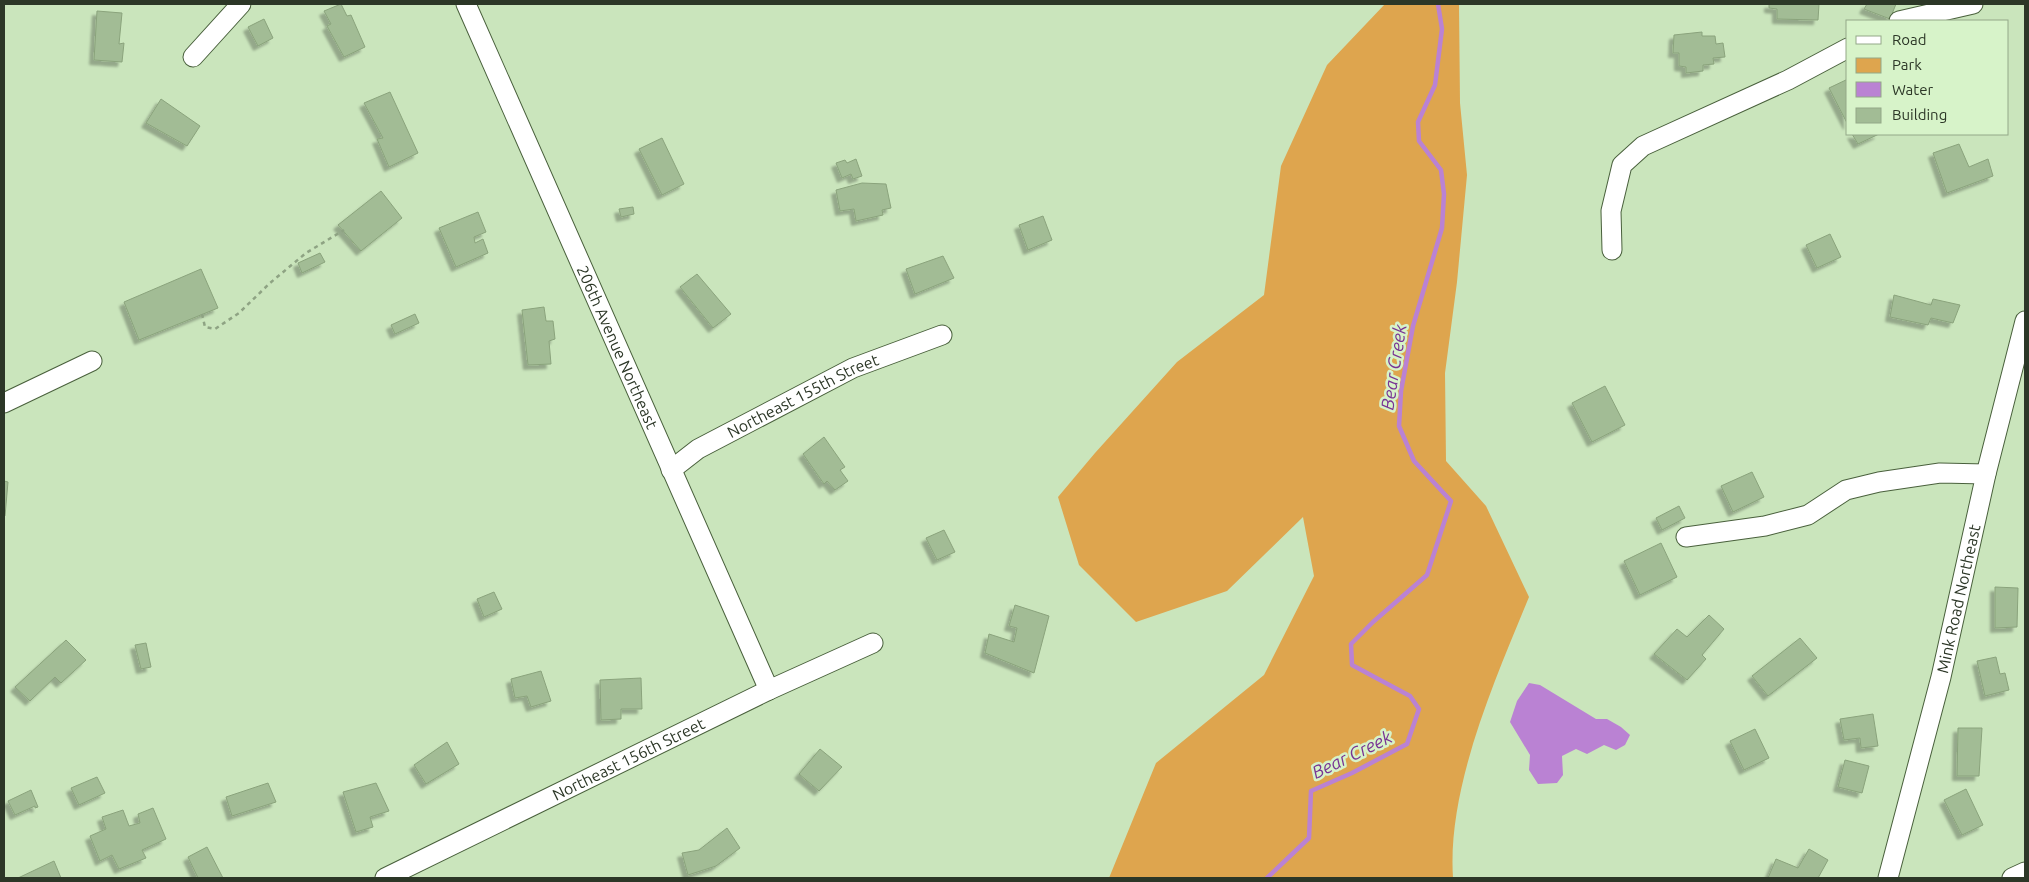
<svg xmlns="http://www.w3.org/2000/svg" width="2029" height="882" font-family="Ubuntu,sans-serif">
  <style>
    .green { fill: #dea54e }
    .water { fill: #ba82d3 }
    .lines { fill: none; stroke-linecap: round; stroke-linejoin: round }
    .stream { stroke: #ba82d3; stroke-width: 4.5 }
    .building { fill: #a2bc95; stroke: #8aa37c; filter: url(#shadow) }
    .minor-casing { stroke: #49603c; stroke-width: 21 }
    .path { stroke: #8ea383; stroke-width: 2.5; stroke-dasharray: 4 4; stroke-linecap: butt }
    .minor { stroke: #fff; stroke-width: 19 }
    .labels { text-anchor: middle; stroke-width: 5; stroke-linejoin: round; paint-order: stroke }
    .street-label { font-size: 16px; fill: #2c3727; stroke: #d7f3c9 }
    .water-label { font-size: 18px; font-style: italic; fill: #783394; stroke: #d7f3c9 }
  </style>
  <defs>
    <filter id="shadow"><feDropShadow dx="-4.5" dy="4.5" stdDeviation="1" flood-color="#0004"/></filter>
  </defs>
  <rect width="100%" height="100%" fill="#cae5bc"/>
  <path class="green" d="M1385,4H1459L1460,103L1467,175L1457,282L1445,373L1446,461L1486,506L1529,597C1495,680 1447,787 1453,878H1109L1156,763L1264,675L1314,576L1303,517L1227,591L1136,622L1079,565L1058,497L1095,453L1177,362L1264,295L1281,166L1327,65Z"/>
  <polygon class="water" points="1529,683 1540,685 1596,719 1607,719 1621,727 1630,735 1625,745 1616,750 1604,745 1587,754 1576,749 1562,756 1563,775 1557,783 1538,784 1529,770 1530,755 1510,722 1517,701"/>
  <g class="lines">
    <polyline class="stream" points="1267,878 1309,838 1311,791 1352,773 1407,744 1419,709 1410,696 1352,665 1351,644 1373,622 1427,575 1451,501 1414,461 1399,426 1401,391 1413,326 1442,228 1444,194 1441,170 1419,141 1418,122 1435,85 1442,29 1438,4"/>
  </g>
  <g class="building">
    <polygon points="341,4 347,16 351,15 365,47 344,57 327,26 331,24 324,11"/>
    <polygon points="1769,4 1819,4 1818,20 1777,19 1777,9 1769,8"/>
    <polygon points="1867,4 1896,4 1890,19 1864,9"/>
    <polygon points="97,11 122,13 119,44 124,43 122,62 94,60"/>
    <polygon points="264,19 273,38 258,46 248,27"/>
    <polygon points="1702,32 1702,36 1715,36 1716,44 1723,43 1725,57 1713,58 1714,64 1703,65 1703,71 1686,73 1686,67 1679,66 1679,53 1673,53 1674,35"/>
    <polygon points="1848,79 1848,125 1829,88"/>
    <polygon points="390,92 418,153 389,167 377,139 383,138 364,103"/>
    <polygon points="161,99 200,126 187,146 146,123"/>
    <polygon points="1852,134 1879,134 1858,144"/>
    <polygon points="662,138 684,184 662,195 639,149"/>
    <polygon points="1959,144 1969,167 1988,159 1993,176 1947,193 1933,153"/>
    <polygon points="856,159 862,176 853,179 851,174 842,178 836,163 845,160 847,163"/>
    <polygon points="862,183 886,184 891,208 882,210 883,215 856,221 854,209 840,211 836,190"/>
    <polygon points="381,191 402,218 361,251 338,225"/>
    <polygon points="633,207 634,214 621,217 619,209"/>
    <polygon points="478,212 486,232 474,237 475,243 483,239 488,253 456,267 439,228"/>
    <polygon points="1043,216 1052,240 1028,250 1019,225"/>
    <polygon points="1830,234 1841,257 1817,268 1806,245"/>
    <polygon points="320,253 325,262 302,273 298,263"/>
    <polygon points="943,256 954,278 915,294 906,269"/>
    <polygon points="201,269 218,308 139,340 124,302"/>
    <polygon points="697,274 731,314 713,328 680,287"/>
    <polygon points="1894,295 1931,305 1933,299 1960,305 1953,323 1931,318 1928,325 1890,317"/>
    <polygon points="544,307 546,321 553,321 555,339 549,341 551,364 528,365 522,310"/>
    <polygon points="415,314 419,323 395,334 391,325"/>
    <polygon points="1605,386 1625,425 1592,442 1572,403"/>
    <polygon points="824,437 845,467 840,470 848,481 835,490 827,481 824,484 803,454"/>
    <polygon points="1752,472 1764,497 1733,512 1721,486"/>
    <polygon points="4,481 8,482 5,516 4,516"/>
    <polygon points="1679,506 1685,518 1662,530 1656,518"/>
    <polygon points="944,530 955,552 937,560 926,538"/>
    <polygon points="1661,543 1677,577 1640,595 1624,561"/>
    <polygon points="1995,587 2018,588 2017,627 1995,628"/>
    <polygon points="494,592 502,609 484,617 477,599"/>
    <polygon points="1015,605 1049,616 1034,673 985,653 989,634 1014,642 1017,628 1009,626"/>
    <polygon points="1709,615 1724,629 1702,655 1706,659 1687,680 1654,654 1677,629 1687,637"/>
    <polygon points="1800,638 1817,658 1768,696 1752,676"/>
    <polygon points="66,640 86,660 61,683 55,677 30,701 15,687"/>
    <polygon points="146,643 151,667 141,669 135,645"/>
    <polygon points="1996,657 2000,674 2005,673 2009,690 1985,696 1977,661"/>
    <polygon points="541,671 551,701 531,707 527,696 515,698 511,679"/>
    <polygon points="641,678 642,709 621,709 621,719 601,720 600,680"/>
    <polygon points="1873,714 1878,746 1861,748 1860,738 1844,740 1840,719"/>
    <polygon points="1958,728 1982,728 1979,776 1957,776"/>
    <polygon points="1755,729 1769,758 1744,770 1730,741"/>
    <polygon points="447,742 459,764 426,784 414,765"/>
    <polygon points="820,749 842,767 819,791 799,774"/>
    <polygon points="1845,760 1869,766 1862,793 1838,787"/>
    <polygon points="97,777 105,793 79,805 71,788"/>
    <polygon points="268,783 276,802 232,816 226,797"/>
    <polygon points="376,783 389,811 370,817 373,827 356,832 343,792"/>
    <polygon points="1966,789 1983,825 1962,835 1944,800"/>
    <polygon points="31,790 38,807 35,808 35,806 15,815 8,801"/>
    <polygon points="153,808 166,839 142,850 146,858 119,869 112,855 100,861 90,836 106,829 102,817 123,810 129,826 140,823 138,814"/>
    <polygon points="727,828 740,848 716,866 688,875 682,853 699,850"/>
    <polygon points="207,847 223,878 198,878 188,857"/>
    <polygon points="1809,849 1828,860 1818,878 1820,878 1768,878 1776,859 1798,868"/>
    <polygon points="54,861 61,878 18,878"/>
  </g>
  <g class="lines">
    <g class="minor-casing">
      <g id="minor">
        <path id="s1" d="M466,4L769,690"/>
        <polyline points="1899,21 1973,4"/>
        <polyline points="193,57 241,4"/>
        <polyline points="1612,250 1611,211 1622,165 1643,146 1788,80 1848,48"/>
        <polyline points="4,403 92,361"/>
        <path id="s2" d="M671,470L698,449L853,368L942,335"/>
        <polyline points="1686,537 1765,526 1808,515 1846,490 1879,482 1940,473 1986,474"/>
        <path id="s3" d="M385,878L769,690L873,643"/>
        <path id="s4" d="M1888,878L1941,677L1986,474L2025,321"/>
        <polyline points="2012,878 2025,872"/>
      </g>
    </g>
    <polyline class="path" points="202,314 205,327 215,329 239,313 270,283 306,253 344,230"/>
    <use href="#minor" class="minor"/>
  </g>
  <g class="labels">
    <g class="street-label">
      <text dy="6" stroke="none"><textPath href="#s1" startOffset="375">206th Avenue Northeast</textPath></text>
      <text dy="6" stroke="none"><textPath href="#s2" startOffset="152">Northeast 155th Street</textPath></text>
      <text dy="6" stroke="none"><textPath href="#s4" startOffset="288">Mink Road Northeast</textPath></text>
      <text dy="6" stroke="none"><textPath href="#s3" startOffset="271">Northeast 156th Street</textPath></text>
    </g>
    <g class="water-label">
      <text transform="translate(1394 367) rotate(-81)" y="6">Bear Creek</text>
      <text transform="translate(1352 755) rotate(-26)" y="6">Bear Creek</text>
    </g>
  </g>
  <rect width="2029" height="882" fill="none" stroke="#2c3727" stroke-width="10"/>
  <rect x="1846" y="20" width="162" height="115" fill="#d7f3c9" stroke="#93a888"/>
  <rect x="1856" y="36" width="25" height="8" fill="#ffffff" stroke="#93a888"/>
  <text x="1892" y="45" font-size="15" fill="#2c3727">Road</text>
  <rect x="1856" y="58" width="25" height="15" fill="#dea54e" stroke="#93a888"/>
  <text x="1892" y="70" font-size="15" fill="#2c3727">Park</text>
  <rect x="1856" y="82" width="25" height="15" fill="#ba82d3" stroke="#93a888"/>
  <text x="1892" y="95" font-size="15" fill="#2c3727">Water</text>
  <rect x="1856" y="108" width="25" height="15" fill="#a2bc95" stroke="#93a888"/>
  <text x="1892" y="120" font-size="15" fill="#2c3727">Building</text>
</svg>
